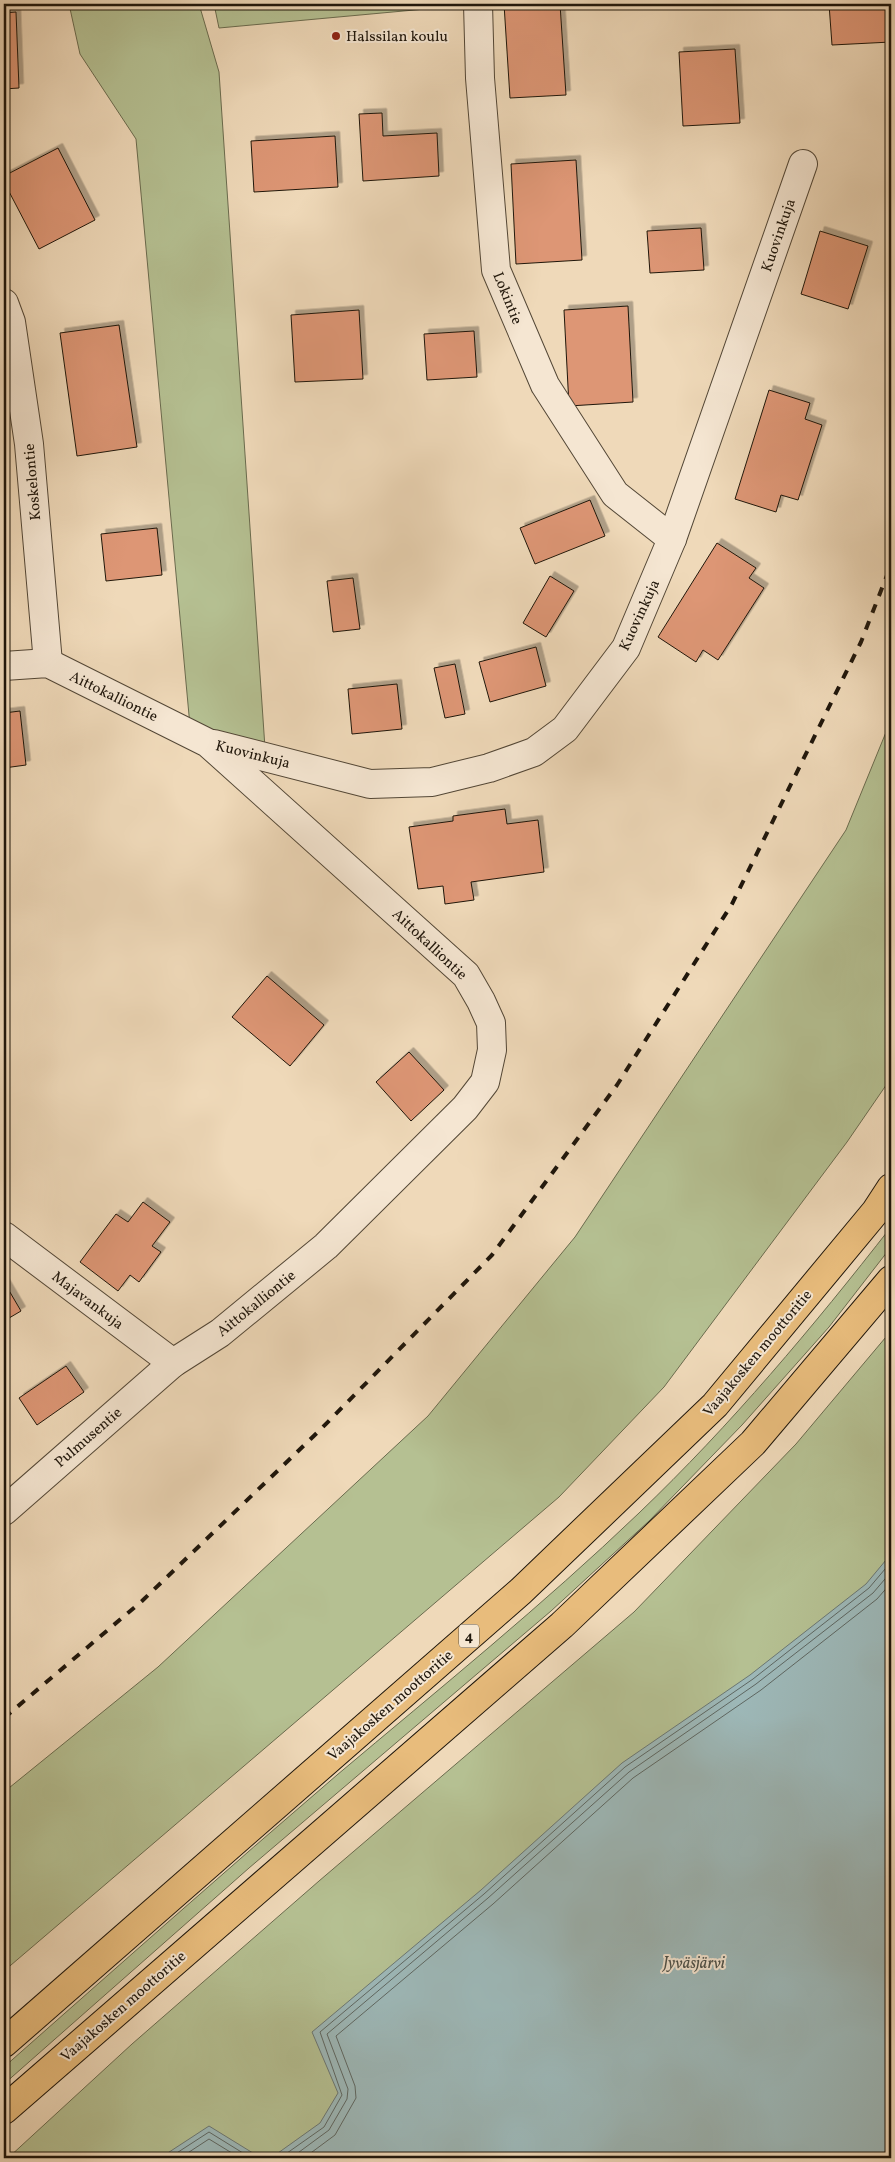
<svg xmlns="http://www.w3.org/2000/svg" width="895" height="2162" font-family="Vollkorn,serif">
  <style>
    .green { fill: #b5c092; stroke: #6a6b4e }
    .water { fill: #9db8b8; stroke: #6b7773 }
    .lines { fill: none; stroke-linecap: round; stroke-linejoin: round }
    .shore { stroke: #5e6762; stroke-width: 1 }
    .building { fill: #dd9674; stroke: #1f160b; filter: url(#shadow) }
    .minor-casing { stroke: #534736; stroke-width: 30 }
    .motorway-casing { stroke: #1f160b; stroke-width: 30 }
    .minor { stroke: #f5e6d2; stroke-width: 28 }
    .motorway { stroke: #e8bc7c; stroke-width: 28 }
    .rail { stroke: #1f160b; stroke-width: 4; stroke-dasharray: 9 9; stroke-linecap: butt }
    .poi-dot { fill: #8f2418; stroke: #f5e6d2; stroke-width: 2 }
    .labels { text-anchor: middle; stroke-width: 4; stroke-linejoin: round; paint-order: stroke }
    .shield { fill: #f5e6d2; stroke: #5f5447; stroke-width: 1 }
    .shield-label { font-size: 14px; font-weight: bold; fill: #1f160b }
    .poi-label { font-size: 15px; fill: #1f160b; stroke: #f5e6d2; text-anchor: start }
    .street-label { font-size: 15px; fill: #1f160b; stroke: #f5e6d2 }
    .water-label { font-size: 16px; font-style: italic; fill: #4b4f48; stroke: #f5e6d2 }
  </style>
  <defs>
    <filter id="shadow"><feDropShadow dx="4.5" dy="-4.5" stdDeviation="0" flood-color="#0004"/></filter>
  </defs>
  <rect width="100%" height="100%" fill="#efd9b9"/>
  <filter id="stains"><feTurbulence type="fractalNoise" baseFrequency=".004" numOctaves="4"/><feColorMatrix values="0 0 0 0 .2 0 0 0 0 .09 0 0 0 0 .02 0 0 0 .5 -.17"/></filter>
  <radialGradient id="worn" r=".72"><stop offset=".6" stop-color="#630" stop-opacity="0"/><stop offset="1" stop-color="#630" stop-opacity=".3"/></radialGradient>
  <g class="green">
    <polygon points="69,4 199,4 219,72 265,748 190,726 136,139 80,54"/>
    <polygon points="214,4 436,4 436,8 219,28"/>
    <polygon points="891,720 891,1078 847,1142 664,1387 559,1497 4,1971 4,1792 158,1667 428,1416 575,1237 846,830"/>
    <path d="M891,1227V1247L829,1327L742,1425L649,1521L551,1611L249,1868L4,2084V2067C115,1969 225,1871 337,1775C439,1689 543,1605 639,1513C731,1425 813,1327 891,1227Z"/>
    <polygon points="891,1331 891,1925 509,2158 8,2158 132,2044 319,1881 634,1612 796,1444"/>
  </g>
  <g class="water">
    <polygon points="891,1554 891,2158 271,2158 320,2123 338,2093 312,2032 481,1890 622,1763 750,1675 866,1584"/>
    <polygon points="209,2126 261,2158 160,2158"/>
  </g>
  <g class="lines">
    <g class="shore">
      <polyline points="169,2158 209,2132 251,2158"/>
      <polyline points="180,2158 209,2139 240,2158"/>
      <polyline points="280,2158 324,2127 342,2095 320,2032 484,1894 625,1767 753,1679 869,1588 891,1562"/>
      <polyline points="291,2158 329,2130 347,2099 348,2089 327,2034 488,1898 629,1772 756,1684 873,1593 891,1572"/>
      <polyline points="304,2158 335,2135 356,2098 355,2086 336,2036 493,1904 633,1778 761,1690 877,1599 891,1583"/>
    </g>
  </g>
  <g class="building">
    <polygon points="504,4 560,4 566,95 510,98"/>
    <polygon points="673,4 722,4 722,5 673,7"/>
    <polygon points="829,4 891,4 891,42 832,45"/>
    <polygon points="16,12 19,88 4,89 4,13"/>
    <polygon points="735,49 740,123 683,126 679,52"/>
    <polygon points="382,113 383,136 437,133 439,176 363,181 359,114"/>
    <polygon points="335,136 338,187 254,192 251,141"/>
    <polygon points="58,148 95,220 39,249 4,182 4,176"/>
    <polygon points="576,160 582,260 516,264 511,164"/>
    <polygon points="701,228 704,270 650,273 647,231"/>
    <polygon points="820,231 868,246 848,309 801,294"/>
    <polygon points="628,306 633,402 569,406 564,310"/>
    <polygon points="359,310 363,379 295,382 291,315"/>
    <polygon points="119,325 137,447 77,456 60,333"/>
    <polygon points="474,331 477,377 427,380 424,334"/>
    <polygon points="769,390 810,403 805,419 822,425 798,500 781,495 776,512 735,499"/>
    <polygon points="590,500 605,536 535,564 520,528"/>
    <polygon points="157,528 162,575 106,581 101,534"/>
    <polygon points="717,543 756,568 749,578 764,588 718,660 703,650 696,662 658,637"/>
    <polygon points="550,576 574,591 546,637 523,623"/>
    <polygon points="353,578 360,629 333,632 327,581"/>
    <polygon points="536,647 546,686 490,702 479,662"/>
    <polygon points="455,664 465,714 445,718 434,668"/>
    <polygon points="397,684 402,729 352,734 348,689"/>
    <polygon points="20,711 26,765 4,768 4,713"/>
    <polygon points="505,809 507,824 538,820 544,872 471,882 474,900 445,904 443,886 418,889 409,827 453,821 453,816"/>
    <polygon points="267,976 324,1025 290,1066 232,1017"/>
    <polygon points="409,1052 444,1090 411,1121 376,1082"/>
    <polygon points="143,1202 170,1222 152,1246 161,1252 139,1282 130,1275 118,1291 80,1262 116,1214 128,1222"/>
    <polygon points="4,1282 21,1311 4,1321"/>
    <polygon points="66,1366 84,1392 37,1425 19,1398"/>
  </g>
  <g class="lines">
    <g class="minor-casing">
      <g id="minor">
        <polyline points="478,4 480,78 496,270 545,385 615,494 672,539"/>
        <polyline points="4,303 11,322 29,444 48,663"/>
        <polyline points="4,666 48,663 208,743 466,975 481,1001 491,1023 492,1050 485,1082 465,1108 326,1246 220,1333 173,1363 4,1511"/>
        <polyline points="214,744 370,784 432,782 489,768 534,752 565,729 626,648 672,539 803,164"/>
        <polyline points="4,1236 173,1363"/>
      </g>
    </g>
    <g class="motorway-casing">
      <g id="motorway">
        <polyline points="4,2043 521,1591 715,1405 876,1211 891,1188"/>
        <polyline points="4,2110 562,1625 753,1443 891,1280"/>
      </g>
    </g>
    <use href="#minor" class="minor"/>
    <use href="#motorway" class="motorway"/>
    <polyline class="rail" points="4,1718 142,1601 319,1431 492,1255 617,1085 732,904 861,642 891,565"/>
  </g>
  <circle class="poi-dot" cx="336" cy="36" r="5"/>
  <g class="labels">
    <rect class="shield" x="459" y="1624.5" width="20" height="23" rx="4"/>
    <g class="shield-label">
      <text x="469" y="1641">4</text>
    </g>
    <g class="poi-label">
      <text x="346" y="41">Halssilan koulu</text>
    </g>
    <g class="street-label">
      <text transform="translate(778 235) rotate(-71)" y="5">Kuovinkuja</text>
      <text transform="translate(508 298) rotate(68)" y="5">Lokintie</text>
      <text transform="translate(32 482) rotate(-95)" y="5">Koskelontie</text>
      <text transform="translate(639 615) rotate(-65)" y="5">Kuovinkuja</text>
      <text transform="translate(114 696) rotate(26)" y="5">Aittokalliontie</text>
      <text transform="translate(253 754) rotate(14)" y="5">Kuovinkuja</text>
      <text transform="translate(430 944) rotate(43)" y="5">Aittokalliontie</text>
      <text transform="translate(88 1300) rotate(37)" y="5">Majavankuja</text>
      <text transform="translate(256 1303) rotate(-39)" y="5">Aittokalliontie</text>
      <text transform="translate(757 1353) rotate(-50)" y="5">Vaajakosken moottoritie</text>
      <text transform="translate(88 1437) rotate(-41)" y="5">Pulmusentie</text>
      <text transform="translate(390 1705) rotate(-41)" y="5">Vaajakosken moottoritie</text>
      <text transform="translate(123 2006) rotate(-41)" y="5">Vaajakosken moottoritie</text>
    </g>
    <g class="water-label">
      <text x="694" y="1968">Jyväsjärvi</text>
    </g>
  </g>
  <rect width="895" height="2162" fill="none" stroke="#efd9b9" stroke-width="20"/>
  <rect x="5" y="5" width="885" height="2152" fill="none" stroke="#1f160b" stroke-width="2.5"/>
  <rect x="10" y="10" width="875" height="2142" fill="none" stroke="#1f160b"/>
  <rect width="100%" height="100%" filter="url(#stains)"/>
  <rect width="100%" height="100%" fill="url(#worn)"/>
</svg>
